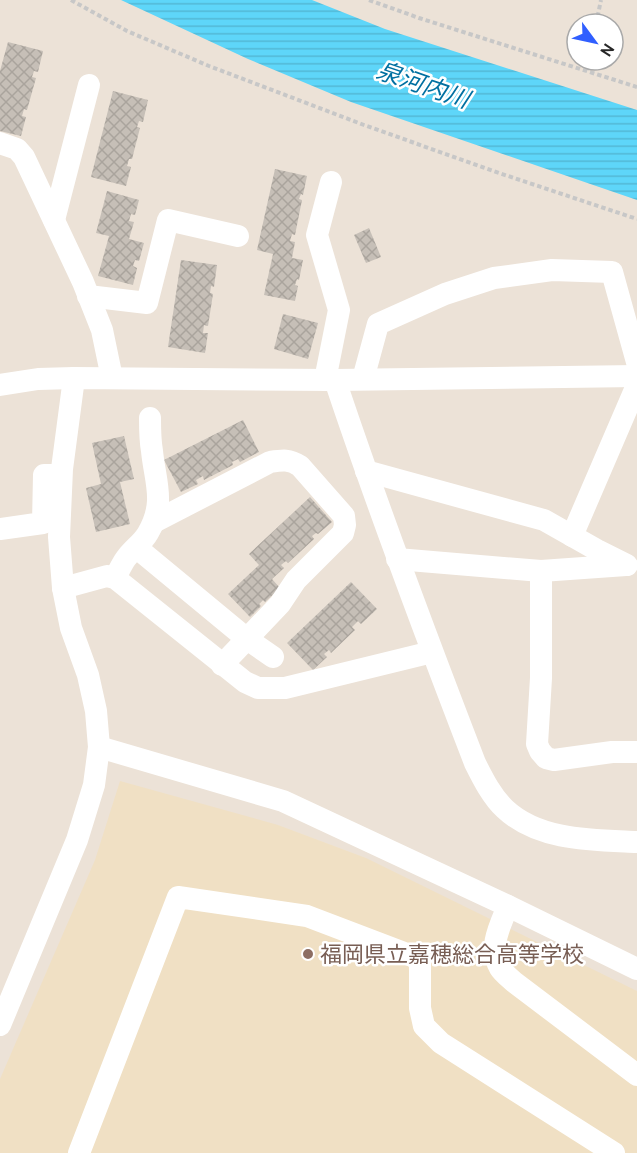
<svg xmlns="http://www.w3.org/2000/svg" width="637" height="1153" font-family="Cabin,'Noto Sans JP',sans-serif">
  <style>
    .education { fill: #f0e0c4 }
    .water { fill: url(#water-rules) }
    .building { fill: url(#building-cross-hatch) }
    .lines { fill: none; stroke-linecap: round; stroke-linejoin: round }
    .path { stroke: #c7c7c7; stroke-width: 4; stroke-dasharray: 4.5 3; stroke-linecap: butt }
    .minor { stroke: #fff; stroke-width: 22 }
    .education-dot { fill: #8d6e63; stroke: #fff; stroke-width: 2 }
    .labels { text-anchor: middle; stroke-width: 5; stroke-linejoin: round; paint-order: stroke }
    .education-label { font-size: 22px; fill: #785e54; stroke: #fff; text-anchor: start }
    .water-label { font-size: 24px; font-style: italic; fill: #0170a1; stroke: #fff }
  </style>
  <defs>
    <pattern id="water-rules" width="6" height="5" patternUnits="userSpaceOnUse" patternTransform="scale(1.5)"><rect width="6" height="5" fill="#5ed6f9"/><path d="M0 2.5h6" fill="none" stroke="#52b8d5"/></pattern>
    <pattern id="building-cross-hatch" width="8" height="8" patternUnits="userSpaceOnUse" patternTransform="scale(1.5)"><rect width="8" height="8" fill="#c6bfb7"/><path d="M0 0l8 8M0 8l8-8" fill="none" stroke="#aaa49d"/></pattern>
  </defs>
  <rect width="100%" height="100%" fill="#ece2d7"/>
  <polygon class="education" points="120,781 278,825 366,858 637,991 637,1153 0,1153 0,1079 95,860"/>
  <polygon class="water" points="121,0 312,0 385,29 637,110 637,200 351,102 248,59"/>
  <g class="building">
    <polygon points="8,42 43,51 38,72 34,71 32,77 36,78 27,110 24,109 22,116 26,117 21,136 0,131 0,71"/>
    <polygon points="113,91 148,100 143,122 139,121 137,127 140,128 132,159 129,159 127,166 131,167 126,186 91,177"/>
    <polygon points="275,169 307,176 303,195 301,194 299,199 302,200 295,235 292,234 290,241 295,242 292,258 303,260 299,280 297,279 295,285 298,286 295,301 264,295 273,254 257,250"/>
    <polygon points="107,191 139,200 135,215 131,214 129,221 134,222 129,239 144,243 139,261 135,260 133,266 137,268 133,285 98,276 109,236 96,233"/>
    <polygon points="369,228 381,257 366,263 354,235"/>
    <polygon points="181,260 217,265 214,287 211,286 210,293 213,294 208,326 204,325 203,333 208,333 205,353 168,347"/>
    <polygon points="283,314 318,323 308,359 274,349"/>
    <polygon points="243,420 259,452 240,462 238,459 232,462 233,465 204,480 203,476 196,480 198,484 181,492 164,460"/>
    <polygon points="124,436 134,479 120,482 130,524 96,532 86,488 101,484 92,443"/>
    <polygon points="310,497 332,522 318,534 316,533 312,536 314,539 288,563 286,561 281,565 284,568 272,579 280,588 265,602 263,600 259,604 261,606 250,617 228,594 259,565 249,554"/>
    <polygon points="351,582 377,609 361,624 358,621 352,627 355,630 331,653 329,650 324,654 327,657 313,670 287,643"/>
  </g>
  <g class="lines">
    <g class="path">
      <polyline points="71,0 127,31 209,66 364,125 499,173 637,219"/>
      <polyline points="369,0 419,18 637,87"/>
      <polyline points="596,24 601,0"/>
      <polyline points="587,70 589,60"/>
    </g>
    <g class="minor">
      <polyline points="0,143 17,149 24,157 83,282 102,330 112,378"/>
      <polyline points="54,220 89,85"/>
      <polyline points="88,296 147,303 168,220 238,236"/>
      <polyline points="363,379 378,324 445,294 494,278 552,270 612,272 637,362"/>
      <polyline points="325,380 339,310 317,235 331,182"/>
      <path d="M335,380C378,509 426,636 475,763C483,779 492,797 505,809C539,841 593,840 637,842"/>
      <polyline points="0,385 38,379 74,378 335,380 637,376"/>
      <polyline points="366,471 544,520 597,550 627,565"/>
      <path d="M154,522L270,462C283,460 289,459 300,466L344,516L345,525L343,533L296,580L280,604L222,665"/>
      <polyline points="0,529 43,523 44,475 61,475"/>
      <polyline points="572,536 637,385"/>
      <polyline points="137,548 247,639 273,657"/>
      <polyline points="397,559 541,571 626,565"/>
      <polyline points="541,571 541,678 537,744 540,751 546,758 554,760 612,752 637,752"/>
      <path d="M115,578C119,571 122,563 127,557C134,548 143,542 148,533C166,502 155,482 152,451C150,440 150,429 150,418"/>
      <polyline points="63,588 107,576 115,578 245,682 258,688 285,688 432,652"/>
      <polyline points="99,747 283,801 508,906 637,969"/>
      <path d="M508,906C500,926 488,947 500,968C503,973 510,978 514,982L637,1075"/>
      <polyline points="0,1025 77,840 94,785 99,747 96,711 88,675 71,628 63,588 59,537 62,469 74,378"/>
      <polyline points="79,1153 178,897 307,916 420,959 420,1008 424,1026 441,1043 614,1153"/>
    </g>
  </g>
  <circle class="education-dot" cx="308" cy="954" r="6"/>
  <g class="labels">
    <g class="education-label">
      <text x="320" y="962">福岡県立嘉穂総合高等学校</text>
    </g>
    <g class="water-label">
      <text transform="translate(423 85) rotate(19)" y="8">泉河内川</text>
    </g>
  </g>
  <g transform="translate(595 42) rotate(123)"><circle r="28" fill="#ffffff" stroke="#a9a9a9" stroke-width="1.5"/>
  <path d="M0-4.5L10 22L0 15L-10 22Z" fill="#305fff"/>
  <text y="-9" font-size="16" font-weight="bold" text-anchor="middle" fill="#272727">N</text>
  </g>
</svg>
